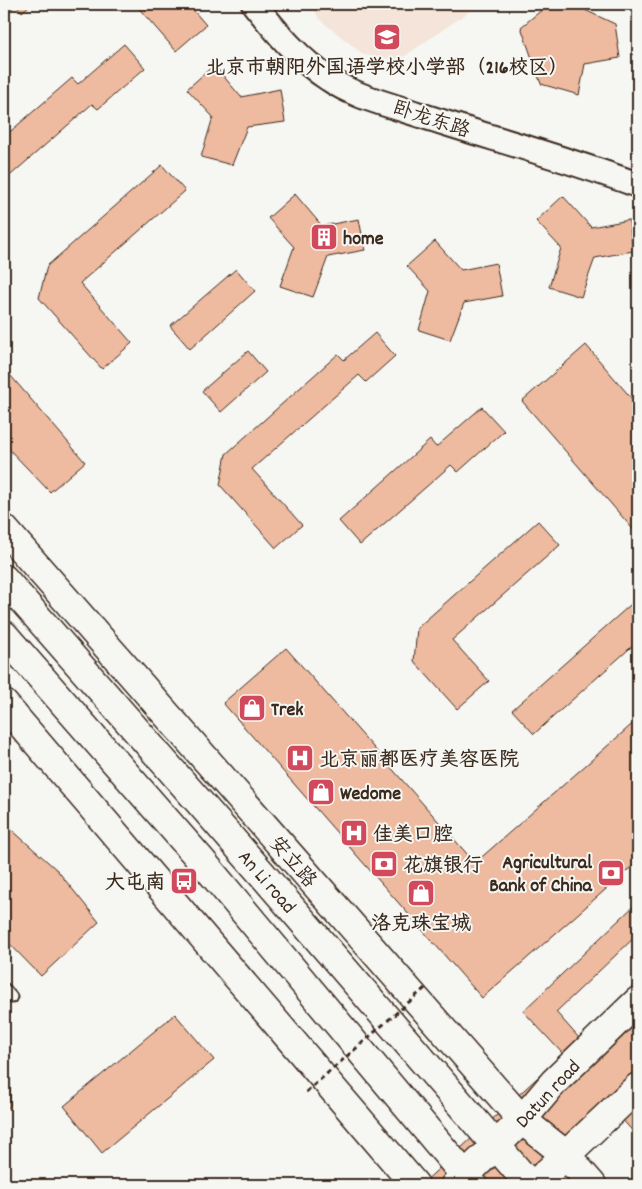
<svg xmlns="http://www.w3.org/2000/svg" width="642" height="1189" font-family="Dekko,'LXGW WenKai TC',sans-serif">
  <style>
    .built { fill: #f4e4d9 }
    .building { fill: #eebaa0; stroke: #3b2a1e }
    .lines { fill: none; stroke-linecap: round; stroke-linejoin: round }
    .lane-casing { stroke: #3b2a1e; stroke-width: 15 }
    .street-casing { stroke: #3b2a1e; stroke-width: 28 }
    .secondary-casing { stroke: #3b2a1e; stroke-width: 31 }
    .primary-casing { stroke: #3b2a1e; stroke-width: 31 }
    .lane { stroke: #f6f6f2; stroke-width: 11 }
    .street { stroke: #f6f6f2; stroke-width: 24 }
    .secondary { stroke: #f6f6f2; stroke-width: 28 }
    .primary { stroke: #f6f6f2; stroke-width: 28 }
    .path-bridge { stroke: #3b2a1e; stroke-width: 3; stroke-dasharray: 5 4; stroke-linecap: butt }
    .labels { text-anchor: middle; stroke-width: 4; stroke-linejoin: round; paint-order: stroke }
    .poi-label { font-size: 20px; font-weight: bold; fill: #3b2a1e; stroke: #f6f6f2; text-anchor: start }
    .street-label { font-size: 20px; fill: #3b2a1e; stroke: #f6f6f2 }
  </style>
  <rect width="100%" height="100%" fill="#f6f6f2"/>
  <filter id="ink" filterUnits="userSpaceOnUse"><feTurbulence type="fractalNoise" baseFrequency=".02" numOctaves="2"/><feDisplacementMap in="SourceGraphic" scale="10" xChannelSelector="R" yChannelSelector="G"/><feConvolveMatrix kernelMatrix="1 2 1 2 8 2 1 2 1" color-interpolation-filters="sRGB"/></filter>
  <g filter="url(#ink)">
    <polygon class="built" points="311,4 480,4 399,60 364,55 319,19"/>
    <g class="building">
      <polygon points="4,4 31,4 22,12 16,5 4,15"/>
      <polygon points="135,4 188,4 206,25 176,51"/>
      <polygon points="549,4 572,4 615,24 620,58 585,64 579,95 541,84 521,27"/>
      <polygon points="124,44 145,68 98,109 92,104 4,181 4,137 72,78 78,84"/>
      <polygon points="214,65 241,97 280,89 285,122 247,127 232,165 201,157 213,117 187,89"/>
      <polygon points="162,165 185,191 80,283 132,343 102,369 39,298 47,266"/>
      <polygon points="295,194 322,226 359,219 365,250 328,257 313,297 280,286 294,247 268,218"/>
      <polygon points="563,196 591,227 629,220 633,251 595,258 581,297 549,287 561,248 536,221"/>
      <polygon points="435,241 461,270 496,263 502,296 464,303 450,340 419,330 430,291 407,266"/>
      <polygon points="236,269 255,291 190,349 170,326"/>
      <polygon points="375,333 395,356 366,382 359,375 252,469 302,525 276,548 220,485 226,454 338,354 344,360"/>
      <polygon points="586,345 638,406 638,535 522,401"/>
      <polygon points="248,351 266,372 221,412 202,391"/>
      <polygon points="4,368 85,462 50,492 4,444"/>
      <polygon points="482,407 504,431 458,472 451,465 360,545 339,521 430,440 436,447"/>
      <polygon points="538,521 560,545 452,640 489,681 457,709 414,661 417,628"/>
      <polygon points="638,598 638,641 534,734 512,710"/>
      <polygon points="286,648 475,863 638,719 638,861 482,998 223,703"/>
      <polygon points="4,823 57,870 99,922 41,976 4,938"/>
      <polygon points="638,902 638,934 556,1012 579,1038 638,981 638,1081 626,1092 638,1106 638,1137 611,1107 528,1185 421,1185 563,1054 523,1011"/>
      <polygon points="175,1014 214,1060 102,1153 64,1106"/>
      <polygon points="4,1060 10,1067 10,1106 4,1112"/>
    </g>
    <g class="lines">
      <g class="lane-casing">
        <polyline id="lane" points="4,989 11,997"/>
      </g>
      <g class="street-casing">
        <path id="street" d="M254,4C276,31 299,60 329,79C355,97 388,104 417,114C491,138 565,158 638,185"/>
      </g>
      <g class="secondary-casing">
        <g id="secondary">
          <polyline points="4,529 522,1120 566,1155 592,1185"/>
          <polyline points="4,704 415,1185"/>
          <polyline points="455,1185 522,1120 554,1082 638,1001"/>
          <polyline points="534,1185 638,1087"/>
        </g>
      </g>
      <g class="primary-casing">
        <g id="primary">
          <polyline points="4,579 263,875 530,1185"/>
          <polyline points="4,635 201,860 473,1185"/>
        </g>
      </g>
      <use href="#lane" class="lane"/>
      <use href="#street" class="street"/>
      <use href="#secondary" class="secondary"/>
      <use href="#primary" class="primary"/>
      <polyline class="path-bridge" points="306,1092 425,988"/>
    </g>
  </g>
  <defs>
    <g id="school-square" transform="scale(1.4375)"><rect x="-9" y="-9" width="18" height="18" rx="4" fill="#d1495b" stroke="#f6f6f2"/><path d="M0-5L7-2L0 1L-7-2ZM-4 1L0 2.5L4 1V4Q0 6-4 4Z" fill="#fff"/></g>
    <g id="building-square" transform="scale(1.4375)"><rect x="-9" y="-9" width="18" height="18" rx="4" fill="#d1495b" stroke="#f6f6f2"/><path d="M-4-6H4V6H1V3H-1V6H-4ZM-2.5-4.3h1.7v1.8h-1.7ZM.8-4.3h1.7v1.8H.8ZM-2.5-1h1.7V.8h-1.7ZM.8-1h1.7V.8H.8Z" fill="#fff"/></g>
    <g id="shop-square" transform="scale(1.4375)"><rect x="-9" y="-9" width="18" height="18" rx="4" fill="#d1495b" stroke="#f6f6f2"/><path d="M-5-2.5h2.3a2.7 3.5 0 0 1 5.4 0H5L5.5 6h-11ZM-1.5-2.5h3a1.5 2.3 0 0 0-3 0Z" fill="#fff"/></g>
    <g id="hospital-square" transform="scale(1.4375)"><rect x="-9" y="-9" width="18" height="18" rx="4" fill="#d1495b" stroke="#f6f6f2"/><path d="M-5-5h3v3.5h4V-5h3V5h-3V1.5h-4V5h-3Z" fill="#fff"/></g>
    <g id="bank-square" transform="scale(1.4375)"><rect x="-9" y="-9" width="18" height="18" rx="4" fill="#d1495b" stroke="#f6f6f2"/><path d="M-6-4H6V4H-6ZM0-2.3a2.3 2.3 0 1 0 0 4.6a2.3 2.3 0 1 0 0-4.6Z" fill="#fff"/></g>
    <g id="bus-square" transform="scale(1.4375)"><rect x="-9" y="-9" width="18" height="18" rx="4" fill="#d1495b" stroke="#f6f6f2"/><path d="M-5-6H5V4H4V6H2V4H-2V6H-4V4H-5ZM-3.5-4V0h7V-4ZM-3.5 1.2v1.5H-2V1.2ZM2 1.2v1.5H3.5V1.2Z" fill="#fff"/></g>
  </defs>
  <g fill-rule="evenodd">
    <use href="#school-square" x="387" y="37"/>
    <use href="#building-square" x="324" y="237"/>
    <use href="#shop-square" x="252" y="708"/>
    <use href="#hospital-square" x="300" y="758"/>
    <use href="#shop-square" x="321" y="792"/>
    <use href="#hospital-square" x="354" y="833"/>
    <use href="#bank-square" x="384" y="864"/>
    <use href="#bank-square" x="611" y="873"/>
    <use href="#bus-square" x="184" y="881"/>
    <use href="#shop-square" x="421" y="893"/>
  </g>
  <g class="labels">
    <g class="poi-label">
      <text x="387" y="73" text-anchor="middle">北京市朝阳外国语学校小学部（216校区）</text>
      <text x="343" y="244">home</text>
      <text x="271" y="715">Trek</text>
      <text x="319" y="765">北京丽都医疗美容医院</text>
      <text x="340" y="799">Wedome</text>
      <text x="373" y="840">佳美口腔</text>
      <text x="592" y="868" text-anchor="end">Agricultural<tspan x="592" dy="23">Bank of China</tspan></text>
      <text x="403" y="871">花旗银行</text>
      <text x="165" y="888" text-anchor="end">大屯南</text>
      <text x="421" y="929" text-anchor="middle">洛克珠宝城</text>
    </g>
    <g class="street-label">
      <text transform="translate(432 118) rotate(18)" y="7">卧龙东路</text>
      <text transform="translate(294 861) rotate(49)" y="7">安立路</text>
      <text transform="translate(268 881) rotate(49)" y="7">An Li road</text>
      <text transform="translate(547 1093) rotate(-47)" y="7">Datun road</text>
    </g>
  </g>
  <rect width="642" height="1189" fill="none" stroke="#f6f6f2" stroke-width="20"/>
  <rect x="10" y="10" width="622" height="1169" fill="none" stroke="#3b2a1e" stroke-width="2" filter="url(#ink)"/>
</svg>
